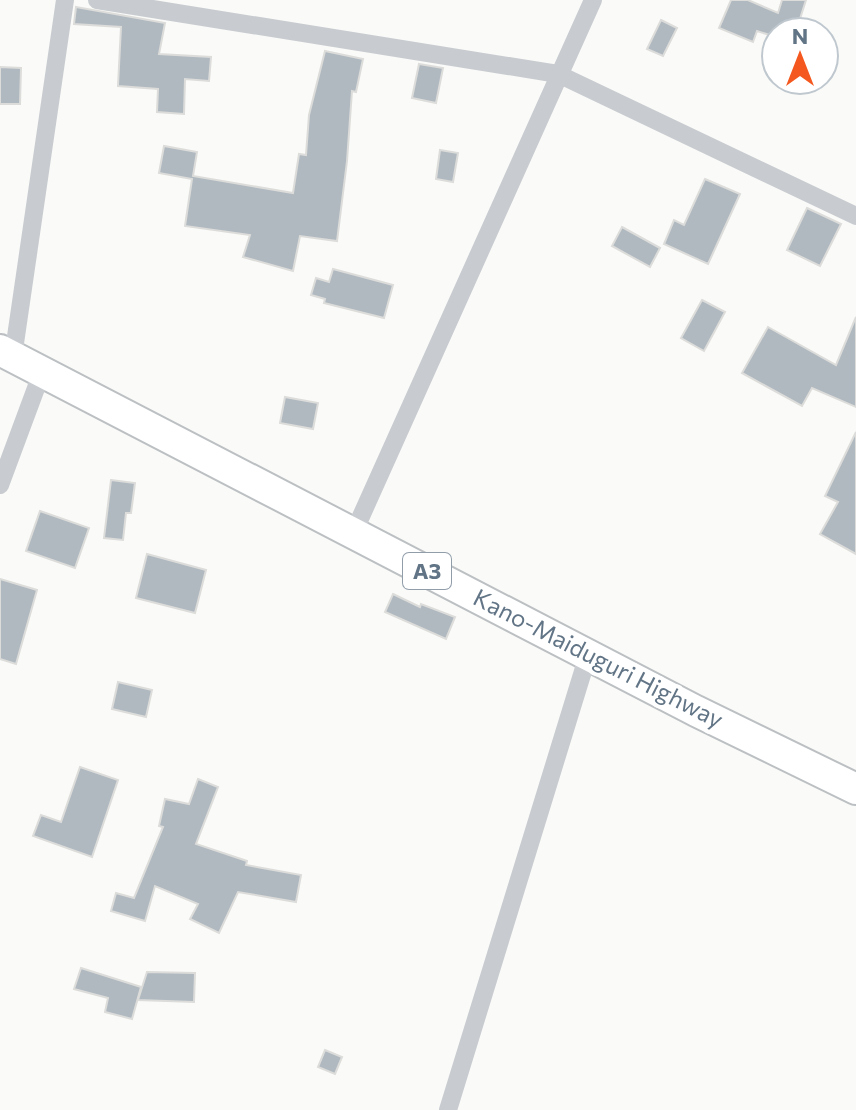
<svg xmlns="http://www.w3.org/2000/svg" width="856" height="1110" font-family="Commissioner,sans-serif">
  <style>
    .building { fill: #b0b9c0; stroke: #dcdcda; stroke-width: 2 }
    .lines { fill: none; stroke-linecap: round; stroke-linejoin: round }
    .trunk-casing { stroke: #bcc0c3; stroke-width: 34 }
    .minor { stroke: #c8ccd0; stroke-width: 18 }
    .trunk { stroke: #fff; stroke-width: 30 }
    .labels { text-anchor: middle; stroke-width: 8; stroke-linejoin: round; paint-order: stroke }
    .shield { fill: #fff; stroke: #919eaa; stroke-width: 2 }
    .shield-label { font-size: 22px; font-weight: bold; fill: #627586 }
    .street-label { font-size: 24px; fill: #627586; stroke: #fff }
  </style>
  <rect width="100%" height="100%" fill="#fafaf8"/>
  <g class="building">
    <polygon points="731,0 748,0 778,13 782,0 806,0 799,22 823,32 776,32 776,37 757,31 753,42 719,28"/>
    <polygon points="76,7 165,23 159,54 211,57 209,81 185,79 184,114 157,112 158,89 118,86 121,27 74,24"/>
    <polygon points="661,20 677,28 663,56 647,49"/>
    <polygon points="325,51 363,59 356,92 352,91 347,161 337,241 300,236 293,271 243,257 250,235 185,226 192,179 159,173 164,146 197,152 193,176 293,193 299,154 306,155 309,115"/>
    <polygon points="419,64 443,68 436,103 412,98"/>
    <polygon points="0,67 21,68 20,104 0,104"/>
    <polygon points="440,150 458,153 453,182 436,179"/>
    <polygon points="705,179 740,194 708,264 664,244 674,220 684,225"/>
    <polygon points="807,208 841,224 820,266 787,250"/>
    <polygon points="622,227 660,248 650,267 612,246"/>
    <polygon points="333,269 393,285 384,318 324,303 325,299 311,295 316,278 329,282"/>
    <polygon points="702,300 725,312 704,351 681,338"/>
    <polygon points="856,317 856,407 812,388 802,406 742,373 768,327 836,365"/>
    <polygon points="285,397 318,403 313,429 280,423"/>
    <polygon points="856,432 856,554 820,534 838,502 825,496"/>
    <polygon points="111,480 135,483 131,513 126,513 123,540 104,538"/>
    <polygon points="40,511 89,528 75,568 26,551"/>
    <polygon points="147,554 206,570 195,613 136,598"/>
    <polygon points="0,579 37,590 16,664 0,659"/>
    <polygon points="393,594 420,607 421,604 455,617 446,639 385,612"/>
    <polygon points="118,682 152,690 146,717 112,709"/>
    <polygon points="80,767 118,780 92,857 33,836 41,815 61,822"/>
    <polygon points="198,779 218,787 196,844 247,861 246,865 301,875 296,902 238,892 219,933 190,919 198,904 155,886 145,921 111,911 116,893 134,898 163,827 159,826 165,799 189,804"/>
    <polygon points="81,968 141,987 132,1019 105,1012 108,998 74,989"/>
    <polygon points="147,972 195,973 194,1002 138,1000"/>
    <polygon points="325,1050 342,1057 335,1074 318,1067"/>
  </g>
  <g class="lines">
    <g class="trunk-casing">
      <polyline id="trunk" points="0,350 696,711 856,789"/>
    </g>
    <g class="minor">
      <polyline points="97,0 558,74 856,216"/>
      <polyline points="13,357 65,0"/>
      <polyline points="0,485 42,372"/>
      <polyline points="354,532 593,0"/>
      <polyline points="448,1110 588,655"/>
    </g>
    <use href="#trunk" class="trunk"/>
  </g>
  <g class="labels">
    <rect class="shield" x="403" y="553" width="48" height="36" rx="6"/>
    <g class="shield-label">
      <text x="427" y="579">A3</text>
    </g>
    <g class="street-label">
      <text transform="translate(598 659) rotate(27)" y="8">Kano-Maiduguri Highway</text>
    </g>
  </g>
  <g transform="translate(800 56)"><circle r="38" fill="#ffffff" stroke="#c0c8cf" stroke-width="2"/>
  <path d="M0-6L14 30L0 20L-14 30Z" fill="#f4581e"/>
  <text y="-12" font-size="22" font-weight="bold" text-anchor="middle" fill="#627586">N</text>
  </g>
</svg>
